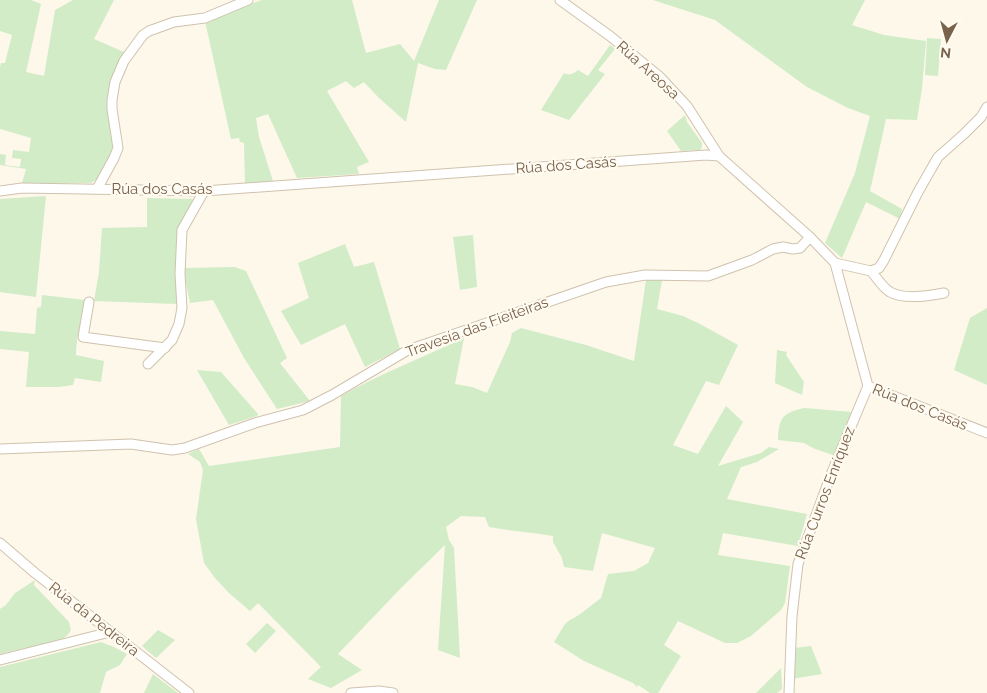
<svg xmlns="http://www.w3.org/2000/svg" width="987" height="693" font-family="Raleway,sans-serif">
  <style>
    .green { fill: #d1ecc7 }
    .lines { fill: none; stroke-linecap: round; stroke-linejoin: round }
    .minor-casing { stroke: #d0c2ae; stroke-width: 11 }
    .minor { stroke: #fff; stroke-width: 9 }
    .labels { text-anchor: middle; stroke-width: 4.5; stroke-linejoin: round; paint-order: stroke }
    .street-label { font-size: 15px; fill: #79624c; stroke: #fffbf1 }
  </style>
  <rect width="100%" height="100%" fill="#fdf8ea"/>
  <g class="green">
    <polygon points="0,0 31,0 41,4 26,72 44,76 55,10 73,0 114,0 94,39 124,52 111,87 108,111 114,145 113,154 99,178 91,183 22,183 26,169 0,165 0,154 6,155 5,165 20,167 21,159 12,158 13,150 29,152 31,138 0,129 0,67 1,63 5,63 12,35 0,31"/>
    <polygon points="262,0 352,0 366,53 400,44 414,61 439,0 477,0 446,70 435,69 418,63 406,122 378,97 364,82 354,88 346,81 327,91 369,162 357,167 359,174 297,178 268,114 256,118 259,137 273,181 245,184 244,143 240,142 239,138 231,139 205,21 232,10"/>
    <polygon points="653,0 865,0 852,25 884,35 926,41 922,88 917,120 886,119 870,191 902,209 900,219 866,202 842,258 825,243 855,173 870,116 848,108 807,87 715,20"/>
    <polygon points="927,38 941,39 938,76 925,75"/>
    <path d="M610,45L615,49L598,70L605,74L569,120L541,110L564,73C569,76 574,74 578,70L588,76Z"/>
    <polygon points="685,115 687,122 702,143 702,147 700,150 681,151 667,131"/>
    <polygon points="46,196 36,297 0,292 0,199"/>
    <polygon points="147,198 193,199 179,230 177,304 94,301 99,272 102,228 147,227"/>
    <polygon points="473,235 477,287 460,290 453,237"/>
    <polygon points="345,244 354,267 374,262 400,349 365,367 345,324 301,345 281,311 309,298 298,263"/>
    <polygon points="235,267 246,271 287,358 280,363 310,401 277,409 244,358 213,300 190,303 183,268"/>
    <path d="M646,280H662L657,309L683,316L700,324L738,345L719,385L706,381L673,445L698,454L726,406L743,422L718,466L761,453L769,447L779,449L757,462L741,467L727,499L807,514L798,546L723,533L718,555L790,566L785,603L781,610L751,636L737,643H725L678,621L664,645L681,656L658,693H650L638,685L637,687L633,683L584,661L554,642L565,624L570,620L579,615L601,598L608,574L634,571L648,563L655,548L602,533L593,571L564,567L562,558L553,542V536C532,532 511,531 489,527L485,517L461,516L446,527L449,540L454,548L460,658L438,650L445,545L401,588L338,654L362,670L331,688L308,679L321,667L258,603L250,611L229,593L215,578L204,563L196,519L203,470L200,462L188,454L199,449L209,466L340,447L341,396C380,374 423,357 464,338L455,384L472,387L487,393L510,342L512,333L521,328L586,345L634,361Z"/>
    <path d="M42,295L85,300C82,318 76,337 76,355L104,361L101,382L75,378L73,385L59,387H26L29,352L0,349V331L35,334L37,308L41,307Z"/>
    <polygon points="987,308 987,385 954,370 970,318"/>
    <polygon points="777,350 787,352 786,355 804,382 802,395 775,383"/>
    <polygon points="197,370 221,372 258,414 257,416 229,425"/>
    <path d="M804,408L852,412L836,456L815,449L804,443L778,440C779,418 782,413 804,408Z"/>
    <path d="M35,580L34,585L69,622L71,630C63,645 41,646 26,650L25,648L0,654V609L6,605L15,593Z"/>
    <polygon points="267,623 276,631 255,653 246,644"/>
    <polygon points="158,630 175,640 156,658 142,646"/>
    <polygon points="101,642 114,647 127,654 120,665 106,672 100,693 0,693 0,667"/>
    <polygon points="811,646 822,674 792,679 794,648"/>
    <polygon points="781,668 782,689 777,693 756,693"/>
    <polygon points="153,674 178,693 144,693"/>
  </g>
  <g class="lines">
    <g class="minor-casing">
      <g id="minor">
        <polyline points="560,0 610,36 660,77 687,106 719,156"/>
        <polyline points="97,189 114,158 118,148 112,109 112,100 115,82 124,61 143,35 149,31 174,22 205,18 248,0"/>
        <polyline points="0,191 22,188 204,191 706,155 719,156 810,237 835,263 868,386 987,433"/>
        <polyline points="835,263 871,271 879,268 884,260 918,192 938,157 964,134 981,117 987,107"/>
        <path d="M871,271C877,278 882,287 890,292C904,300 929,296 944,293"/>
        <polyline points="89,302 83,337 165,348"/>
        <polyline points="148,364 172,340 179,324 182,308 180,274 182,230 204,191"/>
        <polyline points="0,449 131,444 172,450 185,448 255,423 303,410 332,395 408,350 606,282 645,275 708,276 752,260 773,249 783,247 793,249 800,248 810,237"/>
        <polyline points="0,543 35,573 189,693"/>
        <polyline points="0,660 110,632"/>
        <polyline points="351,693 379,691 393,693"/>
        <polyline points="789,693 792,616 798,564 832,472 868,386"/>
      </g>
    </g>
    <use href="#minor" class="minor"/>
  </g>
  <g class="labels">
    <g class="street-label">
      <text transform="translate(648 70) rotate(42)" y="5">Rúa Areosa</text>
      <text transform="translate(566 165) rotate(-4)" y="5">Rúa dos Casás</text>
      <text x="162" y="194">Rúa dos Casás</text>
      <text transform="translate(477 327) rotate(-20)" y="5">Travesía das Fieiteiras</text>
      <text transform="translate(920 407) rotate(22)" y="5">Rúa dos Casás</text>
      <text transform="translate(825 493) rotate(-69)" y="5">Rúa Curros Enríquez</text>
      <text transform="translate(94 619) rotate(38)" y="5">Rúa da Pedreira</text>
    </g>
  </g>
  <g transform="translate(947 40) rotate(186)" stroke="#fffbf1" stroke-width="4" paint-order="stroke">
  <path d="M0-4L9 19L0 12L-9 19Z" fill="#79624c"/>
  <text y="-8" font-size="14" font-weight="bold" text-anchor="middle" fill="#79624c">N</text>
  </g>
</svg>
